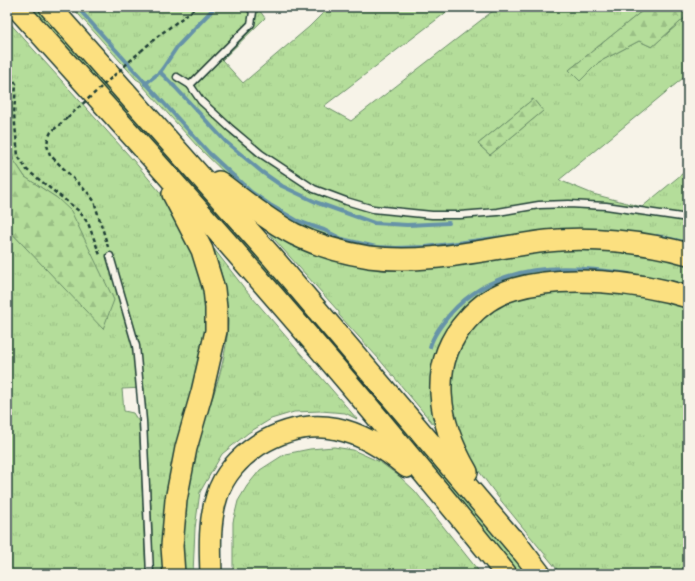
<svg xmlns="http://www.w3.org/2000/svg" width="695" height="581" font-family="Mynerve,sans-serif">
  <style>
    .grass { fill: url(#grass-tufts); stroke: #6a8d67; fill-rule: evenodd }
    .forest { fill: url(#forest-firs); stroke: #6a8d67 }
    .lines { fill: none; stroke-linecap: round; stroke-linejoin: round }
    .stream { stroke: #6693a8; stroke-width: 4 }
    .service-casing { stroke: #1f3d34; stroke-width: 9 }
    .trunk-casing { stroke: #1f3d34; stroke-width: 24 }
    .path { stroke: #1f3d34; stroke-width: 2.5; stroke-dasharray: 4 3; stroke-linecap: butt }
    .service { stroke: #f7f3e8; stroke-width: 6 }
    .trunk { stroke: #fce080; stroke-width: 21 }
    .path-bridge { stroke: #1f3d34; stroke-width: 2.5; stroke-dasharray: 4 3; stroke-linecap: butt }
  </style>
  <defs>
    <pattern id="grass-tufts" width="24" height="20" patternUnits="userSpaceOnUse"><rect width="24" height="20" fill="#b4dd9a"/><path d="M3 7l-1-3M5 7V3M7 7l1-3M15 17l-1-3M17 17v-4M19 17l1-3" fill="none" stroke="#9abf85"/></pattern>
    <pattern id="forest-firs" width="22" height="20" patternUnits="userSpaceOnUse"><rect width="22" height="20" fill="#b4dd9a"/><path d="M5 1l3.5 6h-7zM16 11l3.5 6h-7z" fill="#9abf85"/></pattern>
  </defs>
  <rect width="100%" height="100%" fill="#f7f3e8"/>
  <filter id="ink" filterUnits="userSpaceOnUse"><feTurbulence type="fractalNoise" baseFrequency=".025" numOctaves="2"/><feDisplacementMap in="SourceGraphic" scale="8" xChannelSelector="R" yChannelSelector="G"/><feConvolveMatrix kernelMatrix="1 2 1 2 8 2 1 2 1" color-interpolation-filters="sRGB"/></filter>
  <g filter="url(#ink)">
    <g class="grass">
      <polygon points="29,7 39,7 180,164 529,574 518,574 496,547"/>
      <path d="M72,7H257L265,18L222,60L243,83L309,27L329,7H453L324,106L351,121L498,7H647L569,70L580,81L599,62L639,41L652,47L688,15V74L559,180L593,194L642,207L688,169V245L417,251L353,246L294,224L235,183L197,146L142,85L141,82L136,79ZM533,99L543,111L490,155L478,144Z"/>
      <polygon points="7,20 133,160 159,191 170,206 202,269 208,325 167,574 153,574 152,526 144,388 122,389 124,411 133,413 139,422 146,574 7,574 7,228 103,328 57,198 25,177 13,159 7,111"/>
      <polygon points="258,221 329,255 620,249 688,261 688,290 618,276 463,310 439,431 379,359 339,315 339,312"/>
      <path d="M214,249L245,289L357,419L345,413L321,411L294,412L271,419L248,433L222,454L200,492L195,528L193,574H184C182,541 183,507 189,474C200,421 230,370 228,313C227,291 220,270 214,249Z"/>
      <polygon points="583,287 688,304 688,574 561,574 498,497 467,455 456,434 447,382 464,333 503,300"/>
      <polygon points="334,447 353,450 380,462 399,476 415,491 481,574 233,574 233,522 238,501 247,486 260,470 285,454 310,449"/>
    </g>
    <g class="forest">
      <polygon points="647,7 688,7 688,15 652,47 639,41 599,62 580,81 569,70"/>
      <polygon points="533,99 543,111 490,155 478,144"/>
      <polygon points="7,111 13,159 25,177 57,198 71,211 114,300 103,329 7,228"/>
    </g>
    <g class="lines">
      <g class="stream">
        <polyline points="77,7 209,153 251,192 270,205 296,220 312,226 324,230 342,239 376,247 396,248 426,247 511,236"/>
        <polyline points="160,72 163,68 177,47 215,7"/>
        <polyline points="145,84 160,72 175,87 226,142 262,172 282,186 318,203 374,223 407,225 449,223"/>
        <polyline points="657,236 688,243"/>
        <polyline points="651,278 688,286"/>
        <path d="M430,347C433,335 443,323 451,313C498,261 565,264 629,274"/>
      </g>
      <g class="service-casing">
        <g id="service">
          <polyline points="249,7 253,12 251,24 190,85 201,101 230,128 261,154 314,189 346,201 373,209 432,215 460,215 498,212 539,205 569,204 606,206 688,218"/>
          <polyline points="177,77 190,85"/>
          <polyline points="110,256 136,346 143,421 150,574"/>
        </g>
      </g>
      <g class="trunk-casing">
        <g id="trunk">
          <path d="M16,7C138,142 260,277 377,417C420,469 464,521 506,574"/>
          <polyline points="50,7 273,258 522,551"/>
          <path d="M219,182C243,200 267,220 294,234C316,245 344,253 369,257C429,265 488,248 547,241C589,236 647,242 688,254"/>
          <polyline points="173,194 202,250 214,289 216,308 216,331 202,392 186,448 176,500 172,546 174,574"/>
          <path d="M467,472C439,424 426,365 467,320C479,306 496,294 514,289C563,274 640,282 688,297"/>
          <polyline points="514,540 540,574"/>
          <path d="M211,574C210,548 209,520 217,496C223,475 240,457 258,445C314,411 361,428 407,467"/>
        </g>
      </g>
      <g class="path">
        <polyline points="141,51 158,36 197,7"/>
        <polyline points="7,69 16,84 14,114 18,156 27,170 79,211 88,223 100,255"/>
        <polyline points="67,118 51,132 48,138 47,145 50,155 90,195 94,201 108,247"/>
      </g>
      <use href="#service" class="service"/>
      <use href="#trunk" class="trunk"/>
      <polyline class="path-bridge" points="67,118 141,51"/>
    </g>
  </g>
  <rect width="695" height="581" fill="none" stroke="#f7f3e8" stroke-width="24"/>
  <rect x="12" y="12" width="671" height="557" fill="none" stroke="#1f3d34" stroke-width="1.5" filter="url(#ink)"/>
</svg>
